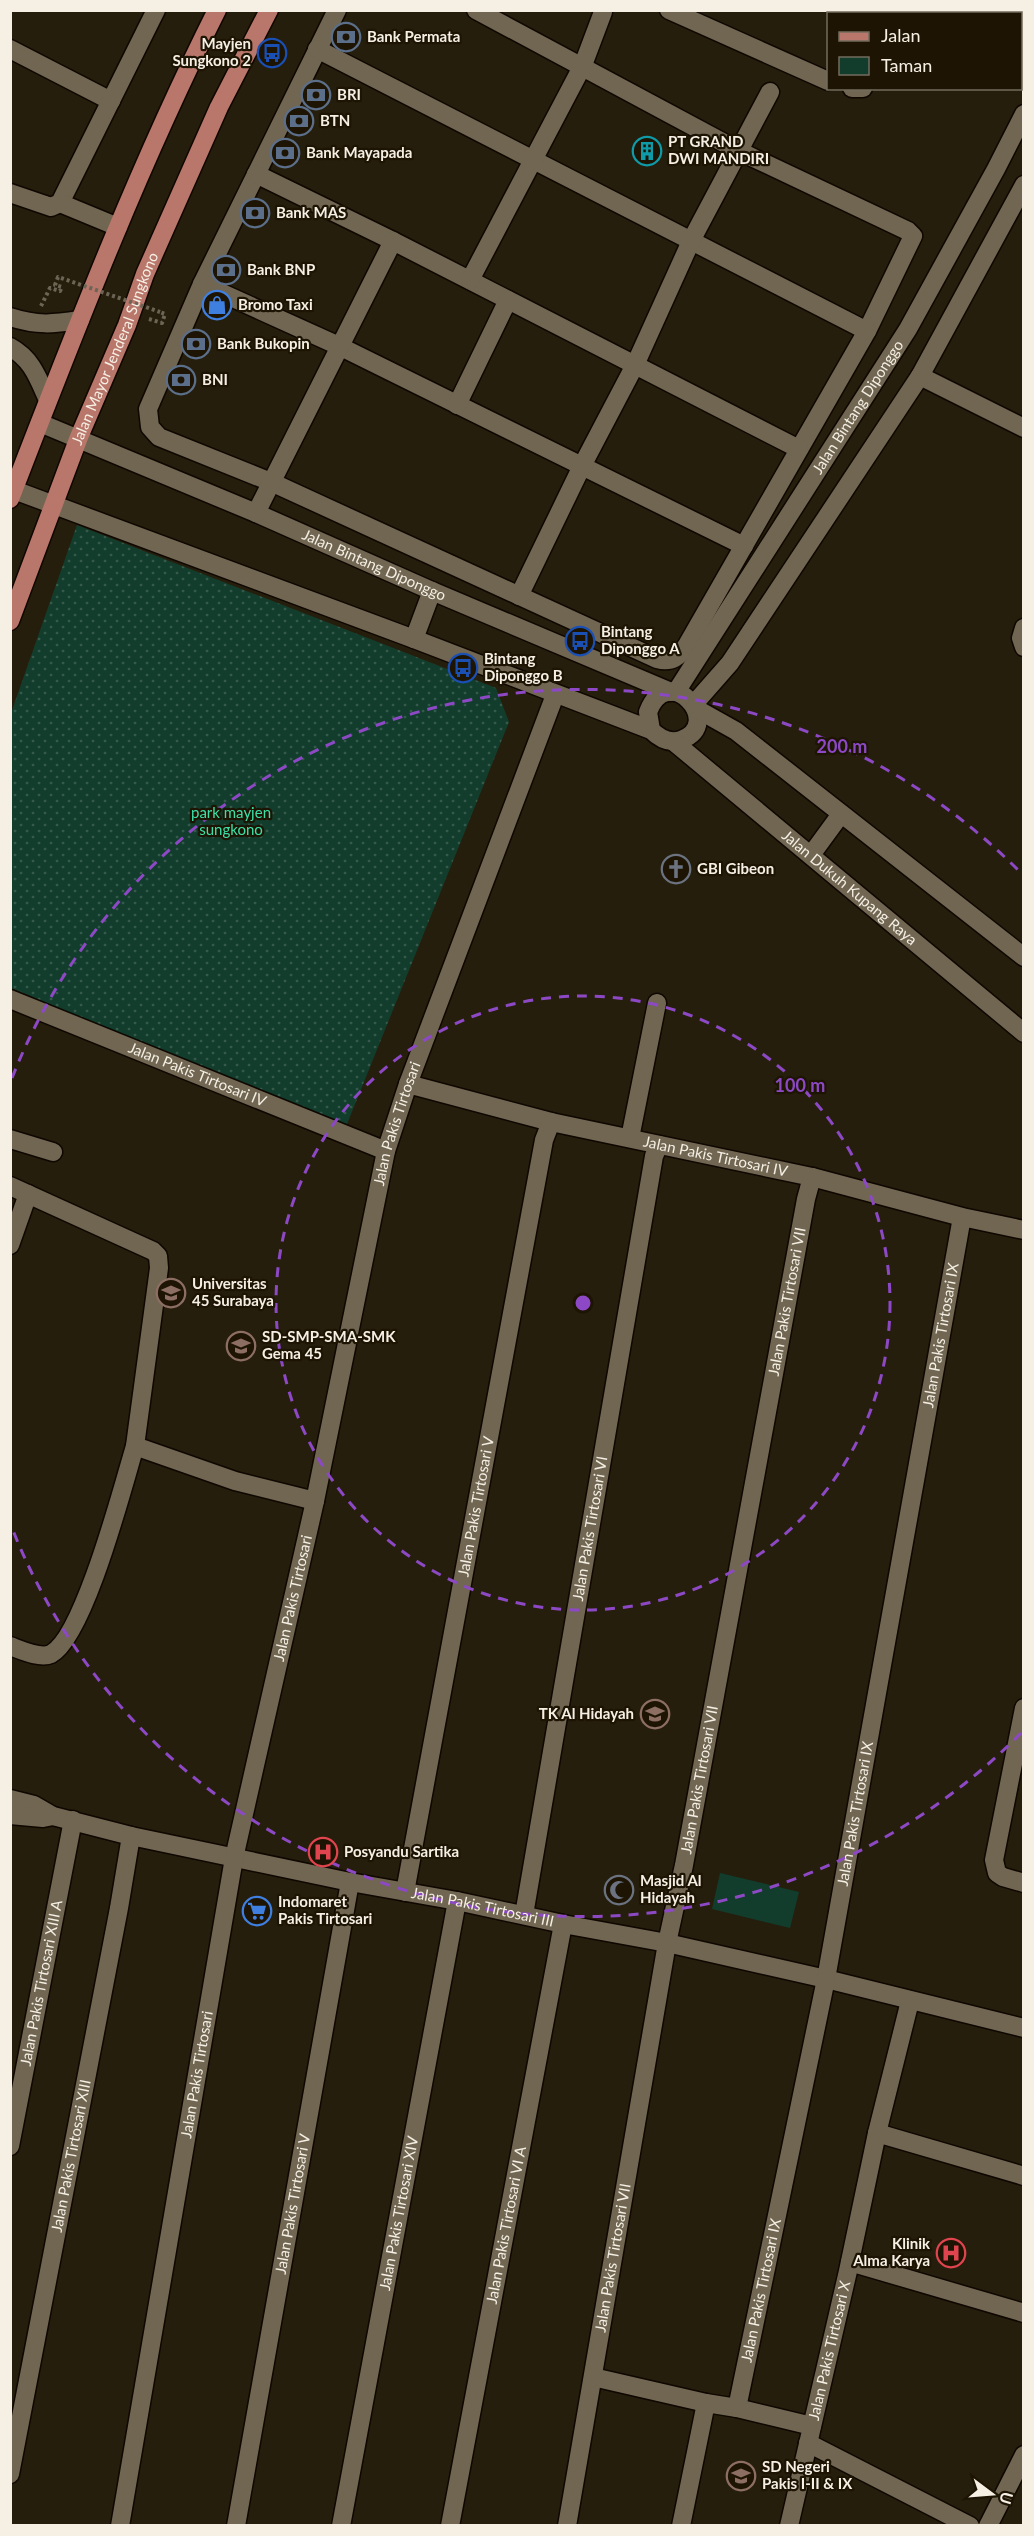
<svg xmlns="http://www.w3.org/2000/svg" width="1034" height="2536" font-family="Lato,sans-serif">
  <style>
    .green { fill: url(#green-dots) }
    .pitch { fill: #123d2d }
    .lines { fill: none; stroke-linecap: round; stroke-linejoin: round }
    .minor-casing { stroke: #0f0700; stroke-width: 21 }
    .major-casing { stroke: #0f0700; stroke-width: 21 }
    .path { stroke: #6c6455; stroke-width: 4; stroke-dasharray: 3 3; stroke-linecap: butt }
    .minor { stroke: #706652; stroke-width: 18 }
    .major { stroke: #b9766b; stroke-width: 18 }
    .path-bridge { stroke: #6c6455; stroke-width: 4; stroke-dasharray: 3 3; stroke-linecap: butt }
    .ring { fill: none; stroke: #8d49c5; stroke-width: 3; stroke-dasharray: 10 8 }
    .labels { text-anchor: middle; stroke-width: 4.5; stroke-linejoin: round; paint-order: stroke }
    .poi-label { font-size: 15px; font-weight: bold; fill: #f5efe4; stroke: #1d1404; text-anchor: start }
    .street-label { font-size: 15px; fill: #f5efe4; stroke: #1d1404 }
    .park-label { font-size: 15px; fill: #3ce0a7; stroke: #1d1404 }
    .centre { fill: #8d49c5; stroke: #1d1404; stroke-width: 3 }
    .ring-label { font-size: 18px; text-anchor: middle; font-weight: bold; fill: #8d49c5; stroke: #1d1404; stroke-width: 4.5; stroke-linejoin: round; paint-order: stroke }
  </style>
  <defs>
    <pattern id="green-dots" width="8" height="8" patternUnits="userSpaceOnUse" patternTransform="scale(1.5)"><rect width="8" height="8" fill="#123d2d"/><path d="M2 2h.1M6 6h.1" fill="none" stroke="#35594b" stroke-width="1.8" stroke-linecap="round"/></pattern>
  </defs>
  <rect width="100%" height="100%" fill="#261e0c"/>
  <polygon class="green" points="77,525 496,688 509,722 345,1129 11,988 11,713"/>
  <polygon class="pitch" points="720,1873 799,1892 790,1928 712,1909"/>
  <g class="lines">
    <g class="minor-casing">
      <g id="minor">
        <path d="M337,10L202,284L148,409L150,427L159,437L271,482L657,659C672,663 679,657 687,645L867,331L913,236L908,231L739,151L476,10"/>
        <polyline points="669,10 828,81"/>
        <polyline points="10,49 111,101"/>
        <polyline points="317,49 867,331"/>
        <polyline points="852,88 863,88"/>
        <polyline points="256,174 393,241 799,449"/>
        <polyline points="10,193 51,207 60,203 156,10"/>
        <polyline points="60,203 118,227"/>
        <polyline points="470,280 583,65 603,12"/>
        <polyline points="202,284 339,346 744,546"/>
        <path d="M10,317C38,326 53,324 80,320"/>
        <path d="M10,347C32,359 38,378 48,400"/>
        <polyline points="920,376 1024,428"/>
        <polyline points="457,405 508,300"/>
        <path id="s1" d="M40,423L256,513L432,591L671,692"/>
        <path d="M14,490L414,639L651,730C659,738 669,744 681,740C726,724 668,659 648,712L651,730"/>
        <polyline points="256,513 393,241"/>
        <polyline points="519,596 582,466 635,365 692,239 770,92"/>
        <polyline points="1024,628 1021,638 1024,647"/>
        <polyline points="414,639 432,591"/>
        <path id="s2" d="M676,692L908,329L996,169L1024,114"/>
        <polyline points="694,704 730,663 920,376 1024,185"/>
        <polyline points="695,708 736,731 1024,957"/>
        <path id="s3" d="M674,742L1024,1033"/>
        <polyline points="811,855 841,814"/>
        <path id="s4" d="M10,999L386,1151"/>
        <path id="s5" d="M408,1084L551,1122L812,1177L962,1217L1024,1230"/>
        <polyline points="630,1138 657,1003"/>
        <polyline points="10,1139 53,1152"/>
        <polyline points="10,1186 153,1251 158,1256 159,1268 135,1446 235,1481 315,1501"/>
        <polyline points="10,1245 28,1194"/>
        <path d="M10,1646C21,1650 40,1659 51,1654C84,1637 123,1486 135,1446"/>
        <polyline points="1024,1708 994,1860 997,1873 1003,1877 1024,1883"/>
        <path id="s6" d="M10,1799L34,1805L53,1816L131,1836L350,1882L457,1901L563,1924L667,1943L826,1979L1024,2028"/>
        <polyline points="10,1815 43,1818 53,1816"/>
        <path id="s7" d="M405,1892L544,1140L551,1122"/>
        <path id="s8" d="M524,1915L654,1156L659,1145"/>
        <polyline points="877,2133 1024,2176"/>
        <path id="s9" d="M10,2146L73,1820"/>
        <polyline points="850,2262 1024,2313"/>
        <polyline points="593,2377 706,2403"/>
        <path id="s10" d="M737,2408L826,1979L962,1217"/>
        <polyline points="808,2443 970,2526"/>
        <path id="s11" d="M10,2474L119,1908L131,1836"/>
        <path id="s12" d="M120,2526L234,1858L315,1501L386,1151L408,1084L555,695"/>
        <path id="s13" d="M236,2526L350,1882"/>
        <path id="s14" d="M341,2526L457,1901"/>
        <path id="s15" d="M450,2526L563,1924"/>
        <path id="s16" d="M567,2526L667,1943L684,1865L806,1199L812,1177"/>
        <polyline points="681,2526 706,2403 737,2408 812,2426"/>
        <path id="s17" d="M789,2526L848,2271L877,2133L910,2001"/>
        <polyline points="988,2526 1024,2455"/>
      </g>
    </g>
    <g class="major-casing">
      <g id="major">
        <path d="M10,499C74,334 137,169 217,10"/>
        <path id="s18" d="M10,621L79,437L127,325L145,274L219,107L269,10"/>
      </g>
    </g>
    <g class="path">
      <polyline points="41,306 50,288 60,291 62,287 55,285 58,277 61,278"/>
      <polyline points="149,319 162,323 165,314 160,312"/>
    </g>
    <use href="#minor" class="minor"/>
    <use href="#major" class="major"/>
    <polyline class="path-bridge" points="61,278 160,312"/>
  </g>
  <g class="ring">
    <circle cx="583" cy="1303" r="307"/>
    <path d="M1021 1733A614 614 0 0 1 12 1528M12 1078A614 614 0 0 1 1021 873"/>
  </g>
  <defs>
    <g id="bank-ring" transform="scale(1.5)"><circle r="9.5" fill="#1d1404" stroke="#5c6f8a" stroke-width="1.5"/><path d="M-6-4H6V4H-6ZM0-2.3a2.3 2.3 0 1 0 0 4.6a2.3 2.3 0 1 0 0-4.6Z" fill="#5c6f8a"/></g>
    <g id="bus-ring" transform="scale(1.5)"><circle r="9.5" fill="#1d1404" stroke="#1a4fb4" stroke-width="1.5"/><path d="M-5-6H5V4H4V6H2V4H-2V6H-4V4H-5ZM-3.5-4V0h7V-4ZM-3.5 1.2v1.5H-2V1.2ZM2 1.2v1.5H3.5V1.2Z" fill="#1a4fb4"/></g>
    <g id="building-ring" transform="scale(1.5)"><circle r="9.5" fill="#1d1404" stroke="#0f9aa8" stroke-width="1.5"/><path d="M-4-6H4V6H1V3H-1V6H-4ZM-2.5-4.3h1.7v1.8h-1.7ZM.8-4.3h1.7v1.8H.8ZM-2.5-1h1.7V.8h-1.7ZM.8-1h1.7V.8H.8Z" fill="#0f9aa8"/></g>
    <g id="shop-ring" transform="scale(1.5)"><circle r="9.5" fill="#1d1404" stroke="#3f7fe0" stroke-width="1.5"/><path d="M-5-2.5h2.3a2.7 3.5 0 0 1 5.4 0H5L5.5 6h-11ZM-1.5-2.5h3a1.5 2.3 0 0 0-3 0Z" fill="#3f7fe0"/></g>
    <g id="church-ring" transform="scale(1.5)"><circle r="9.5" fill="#1d1404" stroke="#6b7280" stroke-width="1.5"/><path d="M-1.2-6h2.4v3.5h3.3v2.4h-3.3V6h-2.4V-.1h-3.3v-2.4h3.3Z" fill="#6b7280"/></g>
    <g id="university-ring" transform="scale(1.5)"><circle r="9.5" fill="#1d1404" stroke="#8d6e63" stroke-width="1.5"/><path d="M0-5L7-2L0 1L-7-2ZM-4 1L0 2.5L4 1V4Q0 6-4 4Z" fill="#8d6e63"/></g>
    <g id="school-ring" transform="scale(1.5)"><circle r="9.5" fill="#1d1404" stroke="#8d6e63" stroke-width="1.5"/><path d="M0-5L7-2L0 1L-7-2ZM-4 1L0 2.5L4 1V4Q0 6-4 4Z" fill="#8d6e63"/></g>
    <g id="hospital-ring" transform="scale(1.5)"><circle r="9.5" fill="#1d1404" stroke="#e0444e" stroke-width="1.5"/><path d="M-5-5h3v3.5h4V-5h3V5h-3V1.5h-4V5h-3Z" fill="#e0444e"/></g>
    <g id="mosque-ring" transform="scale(1.5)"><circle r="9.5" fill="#1d1404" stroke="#6b7280" stroke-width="1.5"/><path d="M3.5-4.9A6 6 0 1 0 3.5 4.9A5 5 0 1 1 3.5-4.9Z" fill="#6b7280"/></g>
    <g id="supermarket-ring" transform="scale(1.5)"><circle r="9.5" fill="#1d1404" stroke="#3f7fe0" stroke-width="1.5"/><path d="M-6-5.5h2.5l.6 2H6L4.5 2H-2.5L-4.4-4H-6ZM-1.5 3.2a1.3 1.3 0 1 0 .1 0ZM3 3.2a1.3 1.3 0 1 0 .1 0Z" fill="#3f7fe0"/></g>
  </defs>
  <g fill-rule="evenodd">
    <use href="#bank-ring" x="346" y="37"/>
    <use href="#bus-ring" x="272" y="53"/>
    <use href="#bank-ring" x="316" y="95"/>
    <use href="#bank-ring" x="299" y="121"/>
    <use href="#building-ring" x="647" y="151"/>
    <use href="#bank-ring" x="285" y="153"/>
    <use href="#bank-ring" x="255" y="213"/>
    <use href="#bank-ring" x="226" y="270"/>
    <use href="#shop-ring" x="217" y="305"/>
    <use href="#bank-ring" x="196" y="344"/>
    <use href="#bank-ring" x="181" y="380"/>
    <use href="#bus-ring" x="580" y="641"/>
    <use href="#bus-ring" x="463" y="668"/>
    <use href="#church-ring" x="676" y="869"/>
    <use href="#university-ring" x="171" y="1293"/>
    <use href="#school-ring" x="241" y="1346"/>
    <use href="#school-ring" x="655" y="1714"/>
    <use href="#hospital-ring" x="323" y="1852"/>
    <use href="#mosque-ring" x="619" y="1890"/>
    <use href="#supermarket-ring" x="257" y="1911"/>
    <use href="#hospital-ring" x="951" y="2253"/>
    <use href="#school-ring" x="741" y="2476"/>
  </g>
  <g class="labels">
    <g class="poi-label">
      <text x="367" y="42">Bank Permata</text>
      <text x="251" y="49" text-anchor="end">Mayjen<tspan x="251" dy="17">Sungkono 2</tspan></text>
      <text x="337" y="100">BRI</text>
      <text x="320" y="126">BTN</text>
      <text x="668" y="147">PT GRAND<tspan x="668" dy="17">DWI MANDIRI</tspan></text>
      <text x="306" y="158">Bank Mayapada</text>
      <text x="276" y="218">Bank MAS</text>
      <text x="247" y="275">Bank BNP</text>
      <text x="238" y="310">Bromo Taxi</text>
      <text x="217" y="349">Bank Bukopin</text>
      <text x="202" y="385">BNI</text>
      <text x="601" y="637">Bintang<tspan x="601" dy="17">Diponggo A</tspan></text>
      <text x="484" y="664">Bintang<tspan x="484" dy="17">Diponggo B</tspan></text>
      <text x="697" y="874">GBI Gibeon</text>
      <text x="192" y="1289">Universitas<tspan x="192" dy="17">45 Surabaya</tspan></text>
      <text x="262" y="1342">SD-SMP-SMA-SMK<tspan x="262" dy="17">Gema 45</tspan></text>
      <text x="634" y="1719" text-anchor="end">TK Al Hidayah</text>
      <text x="344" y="1857">Posyandu Sartika</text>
      <text x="640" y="1886">Masjid Al<tspan x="640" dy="17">Hidayah</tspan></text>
      <text x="278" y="1907">Indomaret<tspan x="278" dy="17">Pakis Tirtosari</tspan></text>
      <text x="930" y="2249" text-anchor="end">Klinik<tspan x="930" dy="17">Alma Karya</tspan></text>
      <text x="762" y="2472">SD Negeri<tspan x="762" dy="17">Pakis I-II &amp; IX</tspan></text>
    </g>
    <g class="street-label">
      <text dy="5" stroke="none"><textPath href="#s18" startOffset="292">Jalan Mayor Jenderal Sungkono</textPath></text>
      <text dy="5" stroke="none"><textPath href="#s2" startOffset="338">Jalan Bintang Diponggo</textPath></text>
      <text dy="5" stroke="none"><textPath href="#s1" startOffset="363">Jalan Bintang Diponggo</textPath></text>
      <text dy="5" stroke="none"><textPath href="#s3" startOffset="228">Jalan Dukuh Kupang Raya</textPath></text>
      <text dy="5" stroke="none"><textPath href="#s4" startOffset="202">Jalan Pakis Tirtosari IV</textPath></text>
      <text dy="5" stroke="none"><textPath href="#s12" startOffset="1430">Jalan Pakis Tirtosari</textPath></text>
      <text dy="5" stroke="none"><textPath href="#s5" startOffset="316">Jalan Pakis Tirtosari IV</textPath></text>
      <text dy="5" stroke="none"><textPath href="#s16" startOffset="1244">Jalan Pakis Tirtosari VII</textPath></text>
      <text dy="5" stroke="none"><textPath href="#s10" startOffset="1092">Jalan Pakis Tirtosari IX</textPath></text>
      <text dy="5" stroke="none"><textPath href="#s7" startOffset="392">Jalan Pakis Tirtosari V</textPath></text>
      <text dy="5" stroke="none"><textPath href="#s8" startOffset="392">Jalan Pakis Tirtosari VI</textPath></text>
      <text dy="5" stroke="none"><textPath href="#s12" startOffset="944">Jalan Pakis Tirtosari</textPath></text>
      <text dy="5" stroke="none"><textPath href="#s16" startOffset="758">Jalan Pakis Tirtosari VII</textPath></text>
      <text dy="5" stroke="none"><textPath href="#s10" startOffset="606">Jalan Pakis Tirtosari IX</textPath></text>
      <text dy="5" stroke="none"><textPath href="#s6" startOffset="486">Jalan Pakis Tirtosari III</textPath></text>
      <text dy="5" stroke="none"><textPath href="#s9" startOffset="166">Jalan Pakis Tirtosari XIII A</textPath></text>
      <text dy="5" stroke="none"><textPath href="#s12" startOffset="458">Jalan Pakis Tirtosari</textPath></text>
      <text dy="5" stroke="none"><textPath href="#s11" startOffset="324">Jalan Pakis Tirtosari XIII</textPath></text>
      <text dy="5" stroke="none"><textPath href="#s13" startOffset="327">Jalan Pakis Tirtosari V</textPath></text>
      <text dy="5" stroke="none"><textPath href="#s14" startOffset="318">Jalan Pakis Tirtosari XIV</textPath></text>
      <text dy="5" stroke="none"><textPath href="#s15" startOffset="306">Jalan Pakis Tirtosari VI A</textPath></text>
      <text dy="5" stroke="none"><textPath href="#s16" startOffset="272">Jalan Pakis Tirtosari VII</textPath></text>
      <text dy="5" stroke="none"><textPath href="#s10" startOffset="120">Jalan Pakis Tirtosari IX</textPath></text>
      <text dy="5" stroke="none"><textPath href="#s17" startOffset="180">Jalan Pakis Tirtosari X</textPath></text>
    </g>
    <g class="park-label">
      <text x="231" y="818">park mayjen<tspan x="231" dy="17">sungkono</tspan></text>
    </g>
  </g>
  <circle cx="583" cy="1303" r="9" class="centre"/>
  <g class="ring-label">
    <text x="842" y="753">200 m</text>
    <text x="800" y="1092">100 m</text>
  </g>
  <rect width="1034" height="2536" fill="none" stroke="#f5efe4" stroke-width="24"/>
  <rect x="827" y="12" width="195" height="78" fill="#1d1404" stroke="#736c5e" stroke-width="1.5"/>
  <rect x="839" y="32" width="30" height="9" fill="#b9766b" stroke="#736c5e" stroke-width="1.5"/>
  <text x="881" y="42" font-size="18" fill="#f5efe4">Jalan</text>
  <rect x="839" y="57" width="30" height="18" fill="#123d2d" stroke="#736c5e" stroke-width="1.5"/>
  <text x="881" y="72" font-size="18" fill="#f5efe4">Taman</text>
  <g transform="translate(992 2494) rotate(106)" stroke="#1d1404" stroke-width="4.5" paint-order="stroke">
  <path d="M0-4.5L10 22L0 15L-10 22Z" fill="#f5efe4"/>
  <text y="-9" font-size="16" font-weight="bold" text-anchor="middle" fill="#f5efe4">U</text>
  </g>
</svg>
